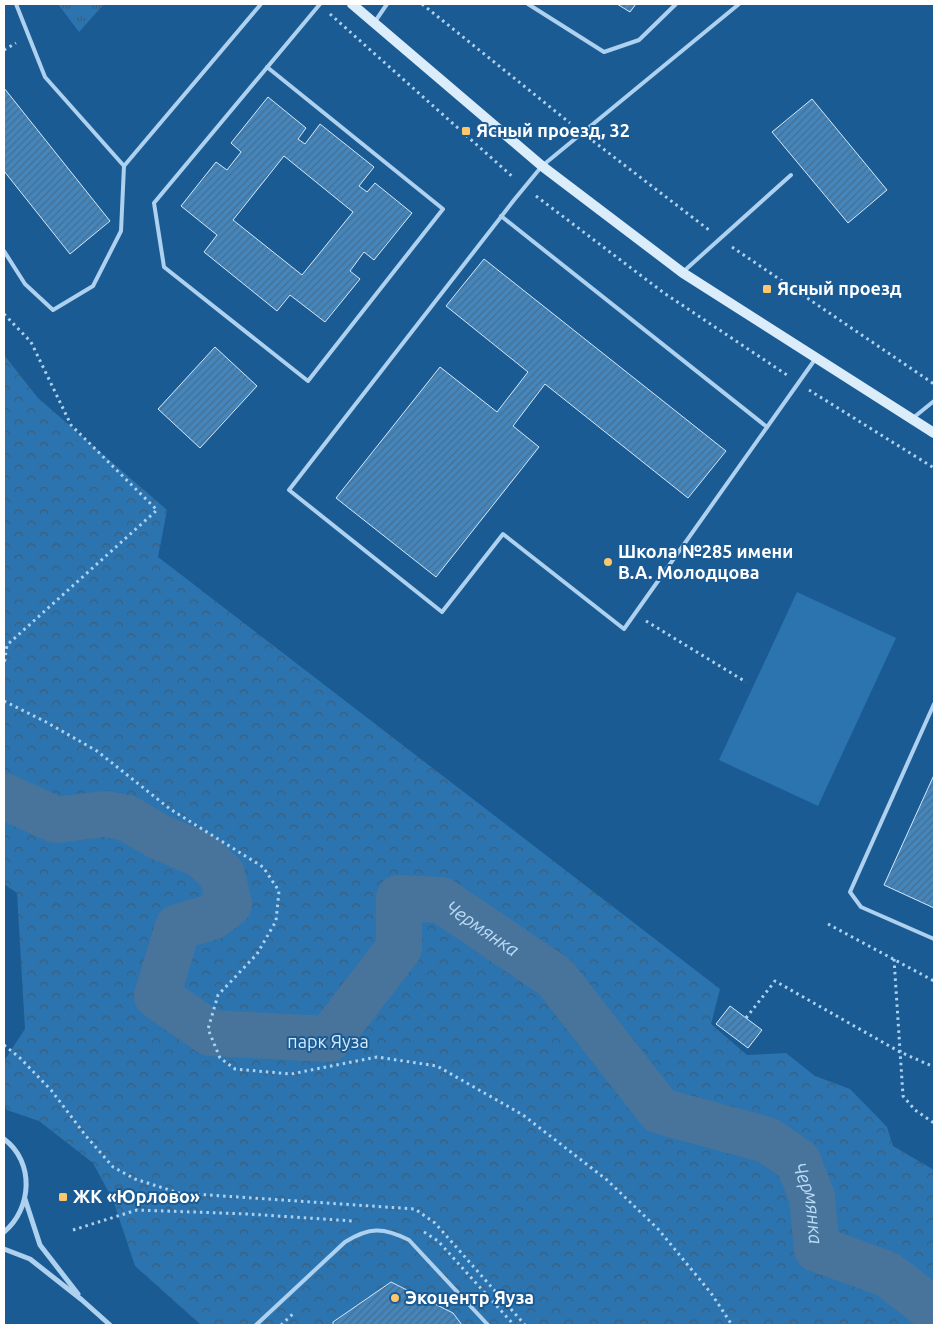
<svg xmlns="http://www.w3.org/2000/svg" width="938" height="1329" font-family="Ubuntu,sans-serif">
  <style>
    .grass { fill: url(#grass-tufts) }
    .forest { fill: url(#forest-crowns) }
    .garden { fill: #2b74b0 }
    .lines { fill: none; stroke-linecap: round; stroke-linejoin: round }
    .river { stroke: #48749c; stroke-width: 46 }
    .building { fill: url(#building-hatch); stroke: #d4e9fb; fill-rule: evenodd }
    .path { stroke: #aed1ef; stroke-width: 3; stroke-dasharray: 2.5 4; stroke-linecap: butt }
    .lane { stroke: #aed1ef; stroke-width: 4 }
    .street { stroke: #aed1ef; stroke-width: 5 }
    .secondary { stroke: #dbecfb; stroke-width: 10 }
    .poi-dot { fill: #ffc76c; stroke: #1b5b94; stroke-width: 2 }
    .labels { text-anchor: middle; stroke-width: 4; stroke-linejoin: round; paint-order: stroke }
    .poi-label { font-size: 18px; font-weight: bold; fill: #fff; stroke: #1b5b94; text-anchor: start }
    .park-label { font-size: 18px; fill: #d4e9fb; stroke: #1b5b94 }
    .water-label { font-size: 19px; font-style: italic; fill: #badbf6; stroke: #1b5b94 }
  </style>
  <defs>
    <pattern id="grass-tufts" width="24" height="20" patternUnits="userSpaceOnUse" patternTransform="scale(1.25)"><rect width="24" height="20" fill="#2b74b0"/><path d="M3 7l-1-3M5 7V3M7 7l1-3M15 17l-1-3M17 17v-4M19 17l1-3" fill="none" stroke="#3d5e79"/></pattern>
    <pattern id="forest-crowns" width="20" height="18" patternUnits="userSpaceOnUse" patternTransform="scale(1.25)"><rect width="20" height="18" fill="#2b74b0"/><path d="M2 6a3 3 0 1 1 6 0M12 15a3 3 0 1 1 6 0" fill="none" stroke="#3d5e79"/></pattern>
    <pattern id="building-hatch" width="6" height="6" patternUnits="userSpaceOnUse" patternTransform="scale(1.25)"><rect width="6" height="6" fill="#4485bb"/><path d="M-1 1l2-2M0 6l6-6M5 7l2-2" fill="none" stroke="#476e8f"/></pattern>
  </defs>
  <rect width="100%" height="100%" fill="#1b5b94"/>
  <polygon class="grass" points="58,4 104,4 79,32"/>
  <polygon class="forest" points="4,355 38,398 167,510 158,557 720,989 711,1024 747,1055 786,1053 815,1076 850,1089 887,1127 893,1146 934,1170 934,1325 201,1325 135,1266 113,1200 93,1163 39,1121 7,1110 4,1104 4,1061 25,1029 17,893 4,884"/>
  <polygon class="garden" points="797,592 896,638 818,806 719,760"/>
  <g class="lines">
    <path class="river" id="s1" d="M4,796L56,820L104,814L127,818L159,837L200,854L222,874L229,904L212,917L178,927L157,996L210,1033L329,1039L399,948V898L441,900L555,977L660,1111L767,1140L798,1161L812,1197L817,1249L887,1274L934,1310"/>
  </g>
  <g class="building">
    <polygon points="617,4 636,4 630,12"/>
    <polygon points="4,88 110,221 70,254 4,171"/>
    <path d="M268,97L306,128L298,139L305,144L320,124L374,167L359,186L367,192L375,183L412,213L374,260L364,252L350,271L360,279L325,322L290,295L277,311L204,252L217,235L181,206L216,162L227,170L241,152L231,143ZM284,156L353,212L302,275L233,220Z"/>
    <polygon points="812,99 887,190 848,223 772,132"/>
    <polygon points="484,259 726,451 688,498 545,384 513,426 539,447 436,577 336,498 440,367 497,412 528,372 446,306"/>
    <polygon points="215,347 257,386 200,448 158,409"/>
    <polygon points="934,775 934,908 884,885"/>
    <polygon points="730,1006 762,1030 748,1048 716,1024"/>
    <polygon points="391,1282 453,1313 462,1325 333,1325 333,1322"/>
  </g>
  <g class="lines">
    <g class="path">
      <polyline points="422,4 570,123"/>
      <polyline points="330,14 514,178"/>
      <polyline points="4,50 16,43"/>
      <polyline points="593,141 709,230"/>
      <polyline points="536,196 664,293 787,375"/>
      <polyline points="732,247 934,384"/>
      <polyline points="4,314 31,342 71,425 157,510 7,645 4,665"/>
      <polyline points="809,390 934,468"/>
      <polyline points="646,621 746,682"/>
      <polyline points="4,701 46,722 97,751 170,809 263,867 279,891 276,921 257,954 218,995 208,1029 220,1058 235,1069 291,1074 377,1057 437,1066 523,1115 607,1180 658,1229 711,1293 732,1325"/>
      <polyline points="828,924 934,981"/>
      <polyline points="894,959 903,1096 915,1110 934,1123"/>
      <polyline points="746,1018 775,981 900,1052 934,1067"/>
      <polyline points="4,1045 20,1058 51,1090 86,1136 113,1167 135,1179 179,1193 415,1209 435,1223 525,1325"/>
      <polyline points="73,1230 137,1210 248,1214 353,1221"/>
      <polyline points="424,1232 438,1241 514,1325"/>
      <polyline points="281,1325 295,1312"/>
    </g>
    <g class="lane">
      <polyline points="16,4 45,77 124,166"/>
      <polyline points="528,4 604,52 639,40 676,4"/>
      <polyline points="739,4 542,166 514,200 289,490 442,612 503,534 624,629 816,358"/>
      <polyline points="374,23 387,4"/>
      <polyline points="267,67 443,209 308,381 164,267 154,203 320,4"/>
      <polyline points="501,216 767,427"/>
      <polyline points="4,251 25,284 53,310 93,286 121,231 124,166 261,4"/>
      <polyline points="684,271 791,175"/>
      <polyline points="913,418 934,401"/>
      <polyline points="934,704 850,892 861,907 934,939"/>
      <path d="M256,1325L345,1242C369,1227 383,1227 409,1240L488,1325"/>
    </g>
    <g class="street">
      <path d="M4,1139C35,1162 32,1209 4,1232"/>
      <polyline points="25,1199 40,1245 78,1294"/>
      <polyline points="4,1249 30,1259 82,1300 110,1325"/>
    </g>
    <polyline class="secondary" points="352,4 542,166 683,273 934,433"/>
  </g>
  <g class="poi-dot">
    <rect x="461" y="126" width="10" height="10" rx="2.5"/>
    <rect x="762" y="284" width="10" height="10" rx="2.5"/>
    <circle cx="608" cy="562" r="5"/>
    <rect x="58" y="1192" width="10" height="10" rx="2.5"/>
    <circle cx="395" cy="1298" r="5"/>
  </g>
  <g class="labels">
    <g class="poi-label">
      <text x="476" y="137">Ясный проезд, 32</text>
      <text x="777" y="295">Ясный проезд</text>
      <text x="618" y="558">Школа №285 имени<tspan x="618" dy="21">В.А. Молодцова</tspan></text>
      <text x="73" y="1203">ЖК «Юрлово»</text>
      <text x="405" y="1304">Экоцентр Яуза</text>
    </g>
    <g class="park-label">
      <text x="328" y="1048">парк Яуза</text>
    </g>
    <g class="water-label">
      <text dy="7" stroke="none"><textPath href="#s1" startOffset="841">Чермянка</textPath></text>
      <text dy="7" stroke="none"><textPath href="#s1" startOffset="1291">Чермянка</textPath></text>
    </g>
  </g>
  <rect width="938" height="1329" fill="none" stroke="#ffffff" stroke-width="10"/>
</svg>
